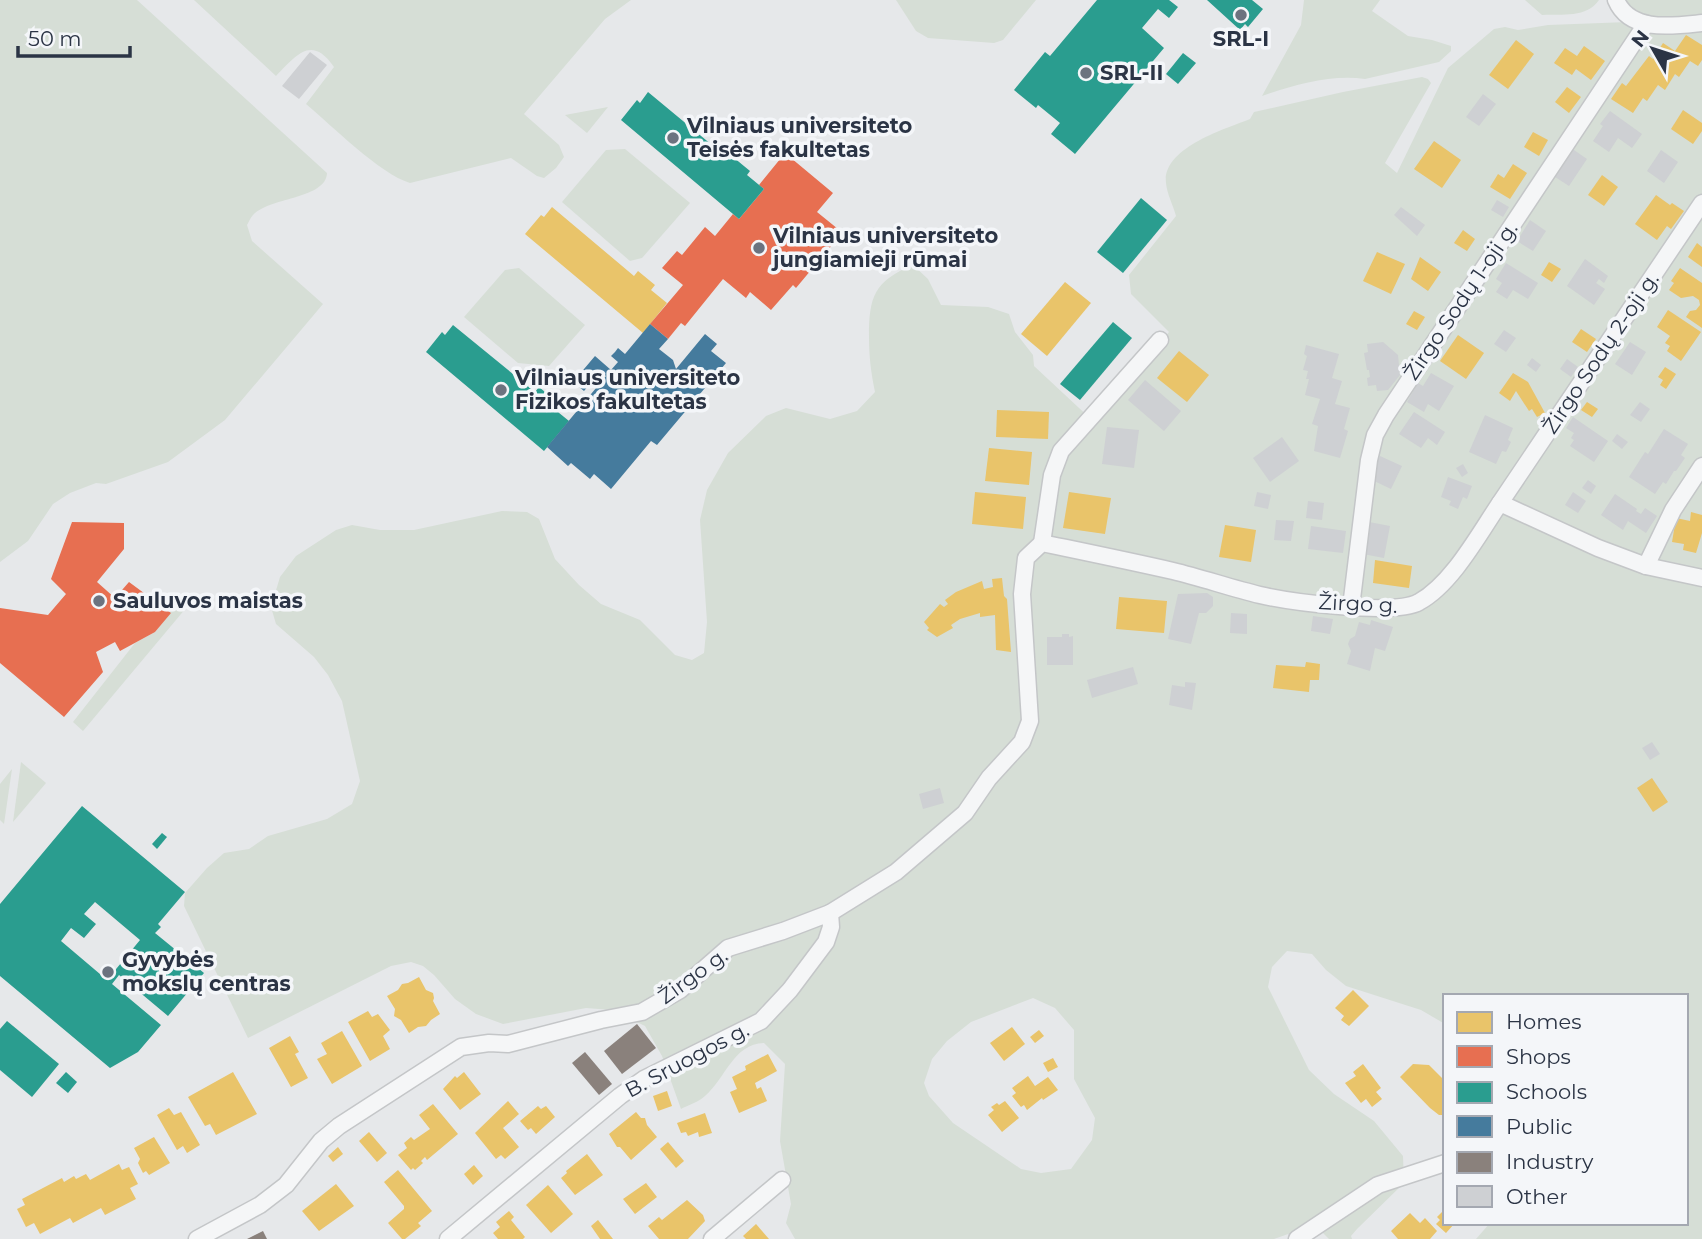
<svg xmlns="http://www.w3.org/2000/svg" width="1702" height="1239" font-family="Montserrat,sans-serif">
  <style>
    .green { fill: #d6ded6; fill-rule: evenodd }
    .homes { fill: #e9c46a }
    .shops { fill: #e76f51 }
    .schools { fill: #2a9d8f; fill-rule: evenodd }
    .public { fill: #457b9d }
    .industry { fill: #8a817c }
    .building { fill: #ced0d3 }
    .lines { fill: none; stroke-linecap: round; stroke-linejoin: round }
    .minor-casing { stroke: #c4c6c8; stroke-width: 19 }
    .minor { stroke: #f5f6f7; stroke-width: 16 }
    .poi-dot { fill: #6c737f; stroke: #f4f6f9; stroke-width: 2.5 }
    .labels { text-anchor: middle; stroke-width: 7; stroke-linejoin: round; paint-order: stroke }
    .poi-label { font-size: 21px; font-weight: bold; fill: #2b3445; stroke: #f4f6f9; text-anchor: start }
    .street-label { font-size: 21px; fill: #2b3445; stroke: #f4f6f9 }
  </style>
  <rect width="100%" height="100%" fill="#e6e8ea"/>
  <g class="green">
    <path d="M0,0H137L327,173C326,199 270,197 253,215C250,218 249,222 247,225L252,241L323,304L225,420L168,462L106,484L96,483L70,493L53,504L28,541L0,562Z"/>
    <path d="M194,0H631L605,19L524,114L559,145L564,157L556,168L544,178L537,176L511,158L410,183C380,174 331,125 306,104L334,67C311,34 296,56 276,76Z"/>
    <polygon points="896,0 1036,0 1003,40 994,43 928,38 916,31"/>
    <path d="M1304,0H1380L1372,11L1408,36L1432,40L1451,46V51L1439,62L1365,79C1332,74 1293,85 1262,96L1301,25Z"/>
    <path d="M1525,0H1599C1587,18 1562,14 1542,15Z"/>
    <path d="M1625,0H1702V1239H1476L1490,1223H1686V996H1445V1024L1421,1010L1346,986L1326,970L1312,954L1287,951L1272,967L1268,987L1309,1070L1334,1094L1374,1121L1403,1156L1404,1183L1357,1229L1351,1236L1352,1239H1329L1323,1233H1291L1274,1239H795L786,1223L791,1204L780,1141L785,1064L764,1043C733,1044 726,1078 705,1096C699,1102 688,1105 681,1109L662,1056L645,1026L612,1010L586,1008L503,1024L476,1014L455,999L434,975L423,966L411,962L391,966L248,1038L184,906L185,893L207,868L224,853L249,849L268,836L327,819L352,804L360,781L342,701L328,675L314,657L276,624L271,607L280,577L296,556L336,530L352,525L380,530H414L502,511L527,512L539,519L555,559L579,585L601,604L640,620L675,655L692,660L704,653L707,622L700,520L707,490L728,453L766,416L786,408L830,419L857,411L875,392C871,373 869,357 869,337C869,297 874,281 913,265L928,279L941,305L988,307L1009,314L1015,332L1033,355L1034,366L1093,421L1169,332L1131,294L1129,275L1176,216C1173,205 1167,194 1166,183C1162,148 1225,129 1250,119L1254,112L1343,92L1422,77L1428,79L1431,83L1385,163L1397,173L1448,68L1494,29L1505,27L1518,30L1548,25L1628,22L1632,8ZM1033,998L1055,1008L1074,1030V1079L1095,1118L1092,1140L1071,1169L1041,1173L1021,1169L953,1123L929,1096L924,1083L932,1059L947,1041L971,1022Z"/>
    <polygon points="608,107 587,133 565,115"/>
    <polygon points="625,149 690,203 642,258 630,261 562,202 606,150"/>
    <polygon points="519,268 585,325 549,366 518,363 464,317 505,270"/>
    <polygon points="173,598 186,608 83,731 73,722 135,643 155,632 170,613 165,608"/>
    <polygon points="21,762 46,783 13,822"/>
    <polygon points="12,769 4,824 0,820 0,784"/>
  </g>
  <g class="homes">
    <polygon points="1686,35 1702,45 1702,60 1698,66 1690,61 1679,77 1675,74 1665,90 1658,85 1647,101 1643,98 1633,113 1611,99 1622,83 1626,86 1649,56 1653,59 1663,43 1675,51"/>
    <polygon points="1516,40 1534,54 1508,89 1489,75"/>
    <polygon points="1584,46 1605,61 1591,80 1576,69 1572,75 1554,63 1565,48 1577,56"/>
    <polygon points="1567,87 1581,97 1569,113 1555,102"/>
    <polygon points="1683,110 1702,123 1702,131 1693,144 1671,129"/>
    <polygon points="1533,132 1548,140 1539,156 1524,147"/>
    <polygon points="1434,141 1461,160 1442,188 1414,169"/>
    <polygon points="1513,164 1527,173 1510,199 1490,187 1498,174 1504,178"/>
    <polygon points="1602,175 1618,187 1604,206 1588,195"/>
    <polygon points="1656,195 1670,205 1672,203 1684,211 1671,229 1667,226 1657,240 1635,224"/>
    <polygon points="552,207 634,276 638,271 655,285 651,290 667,303 643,333 525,234 541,215 544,217"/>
    <polygon points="1463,230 1475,239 1467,251 1454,243"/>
    <polygon points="1697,243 1702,247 1702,267 1688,257"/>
    <polygon points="1377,252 1405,264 1391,294 1363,281"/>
    <polygon points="1420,257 1441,272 1428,291 1411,279"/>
    <polygon points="1549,262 1561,269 1552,282 1541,275"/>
    <polygon points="1680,268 1702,283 1702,328 1686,317 1690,311 1696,310 1700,305 1699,300 1693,296 1681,298 1669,290 1674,283 1671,281"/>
    <polygon points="1065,282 1091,303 1047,356 1021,334"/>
    <polygon points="1668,310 1701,332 1681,361 1667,351 1670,346 1665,343 1670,336 1657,327"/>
    <polygon points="1414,311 1425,317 1417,330 1406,324"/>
    <polygon points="1581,329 1596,339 1587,352 1572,342"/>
    <polygon points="1458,335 1484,353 1466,379 1440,361"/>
    <polygon points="1179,351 1209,375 1187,402 1157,378"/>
    <polygon points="1665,367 1676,374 1666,389 1660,385 1663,380 1658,377"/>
    <polygon points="1513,373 1528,382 1545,413 1537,417 1532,409 1529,411 1516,391 1510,401 1499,393"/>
    <polygon points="1587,402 1598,409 1592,417 1581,410"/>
    <polygon points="997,410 1049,412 1048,439 996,437"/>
    <polygon points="989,448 1032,452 1029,485 985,481"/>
    <polygon points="975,492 1026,497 1023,529 972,524"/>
    <polygon points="1069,492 1111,498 1105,534 1063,528"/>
    <polygon points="1691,512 1702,515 1702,533 1696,553 1683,550 1684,544 1672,542 1676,518 1690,521"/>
    <polygon points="1225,525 1256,530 1251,562 1219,557"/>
    <polygon points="1375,560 1412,566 1409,588 1373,583"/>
    <polygon points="1002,578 1004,596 1007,599 1011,652 996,650 995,615 980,617 980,613 960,619 951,625 953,628 937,637 927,630 929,628 924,622 940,604 944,607 948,604 945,600 956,592 982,581 984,589 993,587 992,579"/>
    <polygon points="1119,597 1167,601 1164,633 1116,629"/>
    <polygon points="1306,662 1320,664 1319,680 1310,680 1309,692 1273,688 1276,665 1305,667"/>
    <polygon points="1652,778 1668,802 1653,812 1637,788"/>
    <polygon points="419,977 426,990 433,993 434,998 433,1001 440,1014 431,1020 426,1026 418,1027 409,1033 401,1020 394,1016 395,1009 387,996 398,990 402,984 408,983"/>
    <polygon points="1353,990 1369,1006 1349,1026 1341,1020 1344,1016 1335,1008"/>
    <polygon points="368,1011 372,1017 378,1014 390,1030 383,1036 390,1049 370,1061 348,1022"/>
    <polygon points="1012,1027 1025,1044 1004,1061 990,1043"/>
    <polygon points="1039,1030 1044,1036 1035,1043 1030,1037"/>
    <polygon points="342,1031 362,1066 332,1084 317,1059 327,1054 321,1043"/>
    <polygon points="290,1036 299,1052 295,1054 308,1078 291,1087 269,1048"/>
    <polygon points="768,1054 777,1071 755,1083 757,1089 761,1087 767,1101 739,1113 730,1092 737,1089 732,1077 746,1070 745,1066"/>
    <polygon points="1053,1058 1058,1067 1048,1072 1043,1063"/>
    <polygon points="1363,1064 1381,1088 1376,1092 1382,1099 1372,1107 1366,1099 1361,1103 1345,1083 1356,1076 1353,1072"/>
    <polygon points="1413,1064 1429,1065 1445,1081 1445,1115 1439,1115 1430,1108 1400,1077"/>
    <polygon points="233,1072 257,1114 216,1135 210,1124 205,1126 188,1097"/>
    <polygon points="464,1072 481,1094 460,1110 443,1089 455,1076 457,1078"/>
    <polygon points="1028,1076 1035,1086 1048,1077 1058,1090 1043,1100 1042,1098 1027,1110 1024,1105 1021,1107 1012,1096 1016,1093 1012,1088"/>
    <polygon points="667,1091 672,1106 658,1111 653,1096"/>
    <polygon points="508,1101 519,1114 503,1128 519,1147 505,1159 501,1155 496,1159 475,1133"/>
    <polygon points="1005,1101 1019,1118 1002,1132 988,1115 994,1110 991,1107 997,1103 999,1105"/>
    <polygon points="433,1104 458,1134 427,1160 425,1157 421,1161 423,1163 415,1170 413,1168 411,1170 398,1155 407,1148 404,1143 411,1137 414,1140 430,1129 419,1115"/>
    <polygon points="538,1106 541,1109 546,1106 555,1117 536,1134 531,1128 528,1130 520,1121"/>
    <polygon points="169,1108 174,1115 181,1112 200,1145 187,1153 183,1146 177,1150 157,1115"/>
    <polygon points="636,1112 641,1118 645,1118 647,1125 657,1137 631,1160 620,1147 617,1147 609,1134"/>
    <polygon points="705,1113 712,1133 699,1137 698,1132 688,1136 686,1132 681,1133 677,1123"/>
    <polygon points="369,1132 387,1153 377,1162 359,1141"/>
    <polygon points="154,1137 170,1163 149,1175 146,1171 143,1173 138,1163 140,1159 134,1148"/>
    <polygon points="668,1142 684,1161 676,1168 660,1149"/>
    <polygon points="338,1147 343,1154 333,1162 328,1156"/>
    <polygon points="587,1154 603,1175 575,1195 561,1178 567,1173 566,1171"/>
    <polygon points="119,1164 122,1170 129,1167 138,1184 130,1188 136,1199 105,1215 101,1208 73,1223 70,1218 40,1234 34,1223 26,1227 17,1209 25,1205 22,1199 62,1178 64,1182 74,1176 76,1179 86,1174 90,1180"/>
    <polygon points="474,1165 483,1176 473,1185 464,1174"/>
    <polygon points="398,1170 432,1211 418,1223 421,1226 405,1239 402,1239 388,1223 404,1209 404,1206 384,1182"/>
    <polygon points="646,1183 657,1197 635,1214 623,1199"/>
    <polygon points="336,1184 354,1206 319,1231 302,1211"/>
    <polygon points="548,1185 573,1214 551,1233 526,1205"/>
    <polygon points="687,1200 703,1215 705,1221 688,1239 659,1239 648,1226 659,1217 662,1220"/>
    <polygon points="1445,1209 1445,1223 1455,1223 1446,1233 1436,1224 1440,1220 1437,1217"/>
    <polygon points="509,1211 514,1217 511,1220 525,1237 523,1239 498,1239 493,1233 500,1227 496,1222"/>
    <polygon points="1410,1213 1420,1223 1425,1218 1437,1231 1430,1239 1398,1239 1391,1231"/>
    <polygon points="598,1220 613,1239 600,1239 591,1226"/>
    <polygon points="756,1224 769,1239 746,1239 743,1236"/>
  </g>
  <g class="shops">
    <polygon points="785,153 833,193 817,212 838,229 828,242 832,245 796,288 793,285 771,310 750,292 746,298 723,279 685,326 681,323 668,339 650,324 683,285 662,268 677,251 682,255 705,227 715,236 733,214 739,219 764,189 759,185"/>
    <polygon points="72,522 124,523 124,549 97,582 115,598 129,582 171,613 155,632 120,651 115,642 96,652 103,672 64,717 0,663 0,608 48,615 66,594 51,579"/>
  </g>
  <g class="schools">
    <polygon points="1097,0 1169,0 1178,7 1169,18 1158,9 1142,28 1164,48 1075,154 1051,134 1060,123 1038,105 1036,108 1014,90 1045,52 1050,56"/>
    <polygon points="1207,0 1252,0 1263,9 1248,27 1245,24 1240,30"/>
    <polygon points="1183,53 1196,63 1178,84 1166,74"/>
    <polygon points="648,92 730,160 733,157 750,171 747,175 764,189 739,219 621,120 637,100 640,103"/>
    <polygon points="1141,198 1167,220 1123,273 1097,252"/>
    <polygon points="1113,322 1132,338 1080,400 1060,384"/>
    <polygon points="453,325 535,392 539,387 557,402 553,408 569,421 544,451 426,352 442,332 445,335"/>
    <path d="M82,806L185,892L158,924L161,927L155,933L204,973L168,1016L119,975L112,984L161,1025L138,1052L110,1068L0,976V904ZM95,902L140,940L107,980L61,941L71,928L84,938L96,924L84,914Z"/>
    <polygon points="162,833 167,837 157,849 152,844"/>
    <polygon points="7,1021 59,1064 32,1097 0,1070 0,1029"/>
    <polygon points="66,1072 77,1082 68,1093 56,1083"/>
  </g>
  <polygon class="public" points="650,324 668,339 659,349 673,360 676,369 705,334 717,344 711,351 726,363 657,445 651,441 611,489 594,474 590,479 571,463 568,466 547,447 606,376 601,371 584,391 573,382 595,356 611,370 618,362 611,356 615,352 618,348 625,354"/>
  <g class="industry">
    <polygon points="637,1024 656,1048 622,1074 604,1051"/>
    <polygon points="585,1052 612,1084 599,1095 572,1063"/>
    <polygon points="263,1231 267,1239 247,1239"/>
  </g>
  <g class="building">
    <polygon points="310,52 327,65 299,99 282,86"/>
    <polygon points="1483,94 1496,104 1479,126 1466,117"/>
    <polygon points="1610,111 1642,134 1632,148 1618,138 1609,152 1593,141 1603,126 1600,124"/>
    <polygon points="1571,148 1587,159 1569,186 1552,175"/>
    <polygon points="1661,150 1678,162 1664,183 1647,171"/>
    <polygon points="1497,200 1509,207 1503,217 1491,210"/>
    <polygon points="1401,207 1425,225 1417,236 1394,215"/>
    <polygon points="1530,220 1546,231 1533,251 1517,241"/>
    <polygon points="1585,259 1608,276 1604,283 1599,279 1596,283 1605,289 1594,305 1567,286"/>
    <polygon points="1506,263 1538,283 1528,299 1513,290 1507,299 1496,292 1502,283 1496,279"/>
    <polygon points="1504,330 1516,338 1506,352 1494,344"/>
    <polygon points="1383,342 1398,355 1400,375 1388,390 1377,391 1376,385 1368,386 1367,378 1370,377 1369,370 1367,370 1364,353 1368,352 1367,344"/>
    <polygon points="1630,342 1646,352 1632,375 1615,364"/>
    <polygon points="1306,345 1339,354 1332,378 1342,381 1335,404 1350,408 1344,429 1348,431 1340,458 1314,451 1318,426 1312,424 1320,399 1305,395 1309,379 1306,379 1308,371 1303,370 1307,356 1304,354"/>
    <polygon points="1532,358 1541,365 1536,372 1527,365"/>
    <polygon points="1567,359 1578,367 1571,377 1560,369"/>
    <polygon points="1431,373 1454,386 1439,411 1428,404 1424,412 1407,402 1418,383 1423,386"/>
    <polygon points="1145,380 1181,411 1164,431 1128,400"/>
    <polygon points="1640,402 1650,409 1641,422 1630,415"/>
    <polygon points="1414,412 1445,432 1437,445 1428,438 1421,448 1399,434"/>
    <polygon points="1485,415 1513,428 1508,440 1511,442 1506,452 1502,451 1496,464 1469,452"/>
    <polygon points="1573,417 1608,441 1594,462 1570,446 1574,440 1571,438 1574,433 1566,428"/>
    <polygon points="1107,427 1139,430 1134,468 1102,464"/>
    <polygon points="1664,429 1688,444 1681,455 1685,458 1676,471 1674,471 1666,484 1663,482 1655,494 1629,477 1645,452 1648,454"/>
    <polygon points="1617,434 1628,442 1622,449 1612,441"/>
    <polygon points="1282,437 1299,461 1270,482 1253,458"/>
    <polygon points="1380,456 1402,466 1391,489 1372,480 1376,472 1373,471"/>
    <polygon points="1463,464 1468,473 1462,477 1456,468"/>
    <polygon points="1448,477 1472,486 1467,499 1463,497 1458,509 1449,505 1451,501 1441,497"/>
    <polygon points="1588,480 1596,486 1591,494 1582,488"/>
    <polygon points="1257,492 1271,495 1268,509 1254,506"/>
    <polygon points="1573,492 1586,501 1578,513 1565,505"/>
    <polygon points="1615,494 1637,509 1636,511 1641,514 1645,508 1657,516 1646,533 1628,521 1623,530 1601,515"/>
    <polygon points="1308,501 1324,503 1322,520 1306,518"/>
    <polygon points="1276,520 1294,521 1291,541 1274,540"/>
    <polygon points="1369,522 1390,526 1384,558 1363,554"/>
    <polygon points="1311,526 1346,531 1343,553 1308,549"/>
    <polygon points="1207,593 1213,597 1213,606 1206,613 1199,613 1191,644 1168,639 1178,594"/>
    <polygon points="1231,613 1247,614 1247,634 1230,633"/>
    <polygon points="1313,616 1333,619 1330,634 1311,631"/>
    <polygon points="1371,620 1393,627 1385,651 1375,648 1370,671 1347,664 1351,651 1348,644 1350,639 1355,636 1359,622 1370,625"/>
    <polygon points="1062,634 1069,634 1069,637 1073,636 1073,665 1047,665 1047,637 1062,637"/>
    <polygon points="1133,667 1138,684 1092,698 1087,680"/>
    <polygon points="1185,682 1196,683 1192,710 1169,705 1172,685 1185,687"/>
    <polygon points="1652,742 1660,754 1650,760 1642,748"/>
    <polygon points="940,788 944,803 923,809 919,794"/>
  </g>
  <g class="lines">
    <g class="minor-casing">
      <g id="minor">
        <path d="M1616,0C1630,33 1673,26 1702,23"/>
        <polyline points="1500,503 1702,203"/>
        <polyline points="1042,543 1052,475 1061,451 1160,340"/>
        <polyline points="1646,566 1673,510 1702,466"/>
        <polyline points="1351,607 1369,460 1375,435 1386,415 1646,24"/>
        <path d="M197,1239L260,1205L286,1185L321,1141L339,1126L461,1047L489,1043L508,1044L601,1020L642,1012L680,990L728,948L783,931L830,913L896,872L965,813L989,778L1022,742L1030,721L1022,594L1026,558L1042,543C1085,552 1129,561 1173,571C1202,578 1231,588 1260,595C1290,602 1395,616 1419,602C1452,584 1479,534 1500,503L1598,548L1646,566L1702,578"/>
        <polyline points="448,1239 620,1096 644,1079 761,1021 790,990 826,942 831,927 830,913"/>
        <polyline points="712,1239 782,1180"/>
        <polyline points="1297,1239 1378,1185 1445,1163"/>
      </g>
    </g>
    <use href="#minor" class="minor"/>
  </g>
  <g class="poi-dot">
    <circle cx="1241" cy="15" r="7"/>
    <circle cx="1086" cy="73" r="7"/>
    <circle cx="673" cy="138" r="7"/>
    <circle cx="759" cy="248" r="7"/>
    <circle cx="501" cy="390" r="7"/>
    <circle cx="99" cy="601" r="7"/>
    <circle cx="108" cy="972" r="7"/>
  </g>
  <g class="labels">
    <g class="poi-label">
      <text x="1241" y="46" text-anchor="middle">SRL-I</text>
      <text x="1100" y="80">SRL-II</text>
      <text x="687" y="133">Vilniaus universiteto<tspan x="687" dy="24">Teisės fakultetas</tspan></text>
      <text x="773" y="243">Vilniaus universiteto<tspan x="773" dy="24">jungiamieji rūmai</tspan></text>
      <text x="515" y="385">Vilniaus universiteto<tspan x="515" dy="24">Fizikos fakultetas</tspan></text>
      <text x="113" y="608">Sauluvos maistas</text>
      <text x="122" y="967">Gyvybės<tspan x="122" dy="24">mokslų centras</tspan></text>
    </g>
    <g class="street-label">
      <text transform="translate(1461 301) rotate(-56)" y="7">Žirgo Sodų 1-oji g.</text>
      <text transform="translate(1601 353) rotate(-56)" y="7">Žirgo Sodų 2-oji g.</text>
      <text transform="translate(1358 604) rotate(3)" y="7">Žirgo g.</text>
      <text transform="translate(693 976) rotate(-36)" y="7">Žirgo g.</text>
      <text transform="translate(687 1060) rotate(-28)" y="7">B. Sruogos g.</text>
    </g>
  </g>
  <rect x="1443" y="994" width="245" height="231" fill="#f4f6f9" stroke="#a4a8b1" stroke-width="2"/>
  <rect x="1457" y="1012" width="35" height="21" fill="#e9c46a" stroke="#a4a8b1" stroke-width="2"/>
  <text x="1506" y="1029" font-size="21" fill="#2b3445">Homes</text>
  <rect x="1457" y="1046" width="35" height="21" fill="#e76f51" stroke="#a4a8b1" stroke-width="2"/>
  <text x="1506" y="1064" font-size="21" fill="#2b3445">Shops</text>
  <rect x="1457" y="1082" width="35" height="21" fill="#2a9d8f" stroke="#a4a8b1" stroke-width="2"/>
  <text x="1506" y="1099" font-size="21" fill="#2b3445">Schools</text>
  <rect x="1457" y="1116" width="35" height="21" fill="#457b9d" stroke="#a4a8b1" stroke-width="2"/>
  <text x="1506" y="1134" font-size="21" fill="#2b3445">Public</text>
  <rect x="1457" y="1152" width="35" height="21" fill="#8a817c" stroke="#a4a8b1" stroke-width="2"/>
  <text x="1506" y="1169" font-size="21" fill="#2b3445">Industry</text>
  <rect x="1457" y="1186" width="35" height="21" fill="#ced0d3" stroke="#a4a8b1" stroke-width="2"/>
  <text x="1506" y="1204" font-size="21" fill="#2b3445">Other</text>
  <g transform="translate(1653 49) rotate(309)" stroke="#f4f6f9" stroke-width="5" paint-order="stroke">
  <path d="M0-5L12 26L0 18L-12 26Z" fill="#2b3445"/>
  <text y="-10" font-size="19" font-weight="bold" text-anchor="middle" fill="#2b3445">N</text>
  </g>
  <path d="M18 46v10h112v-10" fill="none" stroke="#2b3445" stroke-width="3.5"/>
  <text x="28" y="46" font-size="21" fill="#2b3445" stroke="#f4f6f9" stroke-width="5" paint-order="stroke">50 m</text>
</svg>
